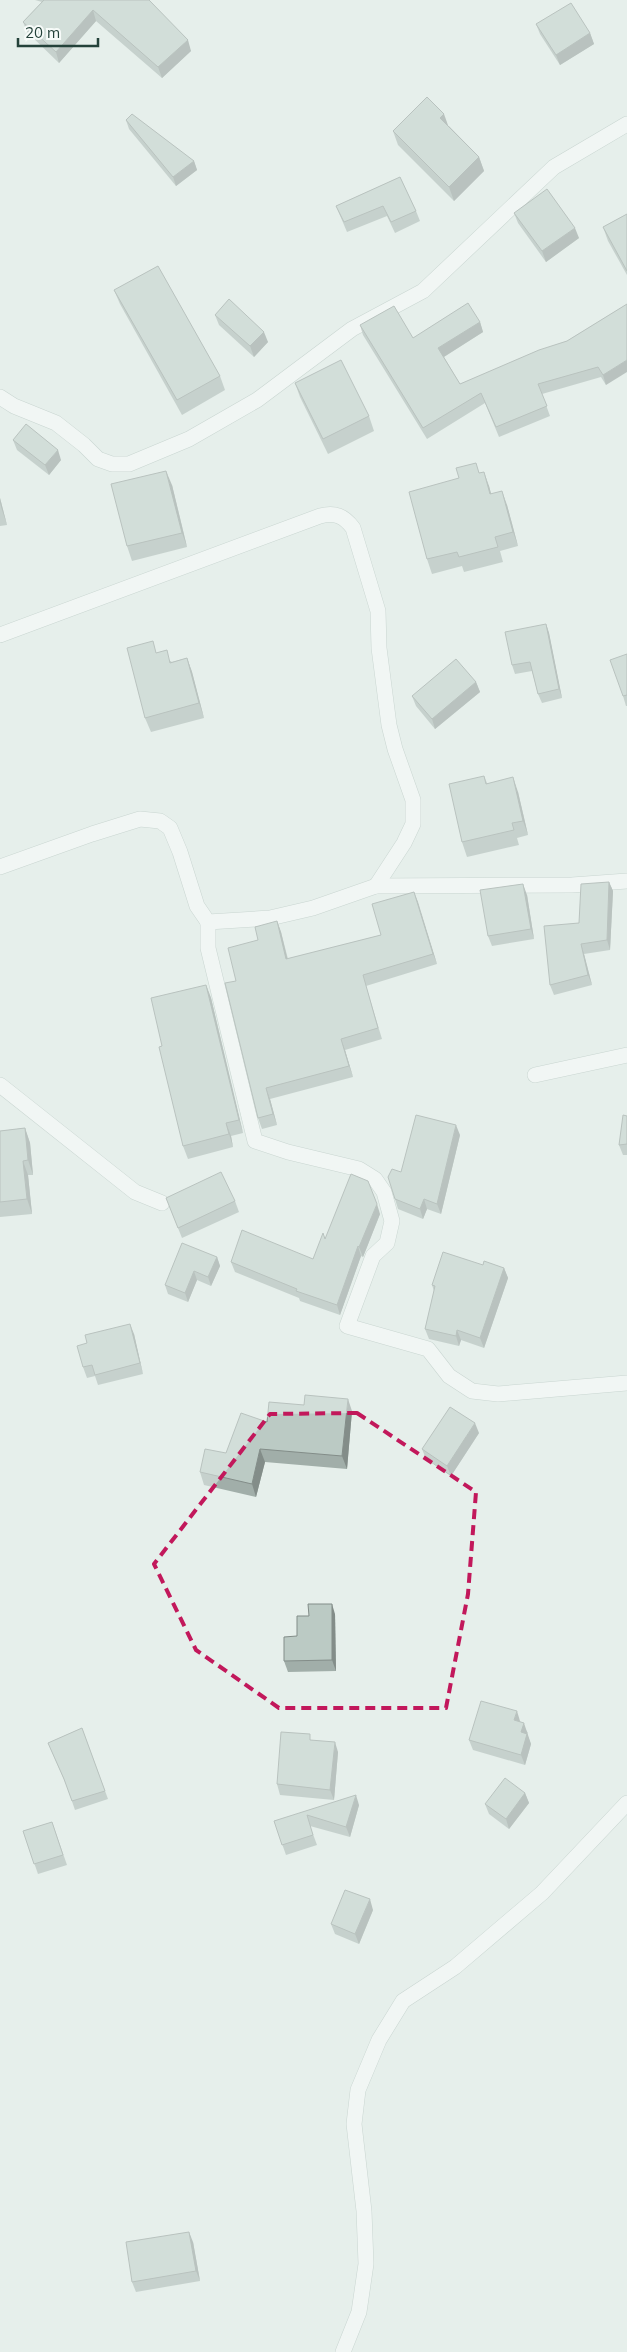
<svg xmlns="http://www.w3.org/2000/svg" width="627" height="2352" font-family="Mulish,sans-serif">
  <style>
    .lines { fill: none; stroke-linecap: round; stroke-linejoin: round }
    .minor-casing { stroke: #a8b8b2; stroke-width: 16 }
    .minor { stroke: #fff; stroke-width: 15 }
    .wall { fill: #a1aea9 }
    .shaded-wall { fill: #838d89 }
    .building { fill: #bbcac4; stroke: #838d89 }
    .marked { fill: none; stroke: #c2185b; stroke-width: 4; stroke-dasharray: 10 6; stroke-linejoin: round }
  </style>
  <rect width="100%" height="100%" fill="#e6efeb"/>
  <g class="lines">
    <g class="minor-casing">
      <g id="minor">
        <polyline points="0,397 14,406 56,423 84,445 98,459 112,464 129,464 189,439 257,400 352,329 423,291 554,167 627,124"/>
        <path d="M0,635L320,516C335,512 344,516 353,528L378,611L379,648L389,725L395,749L413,800V824L404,843L376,886"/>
        <polyline points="0,867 92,834 140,819 160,821 170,828 180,852 197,906 208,922 270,918 313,908 376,886 572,885 627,881"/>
        <polyline points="208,922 208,948 255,1141 288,1152 359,1169 375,1179 384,1192 392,1221 387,1243 373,1256 347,1326 428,1349 449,1376 472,1391 498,1394 627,1383"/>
        <polyline points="535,1075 627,1055"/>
        <polyline points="0,1085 135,1192 162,1203"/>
        <polyline points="343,2352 359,2312 366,2264 364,2211 354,2124 358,2090 379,2040 403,2001 455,1967 542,1893 627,1803"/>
      </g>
    </g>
    <use href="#minor" class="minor"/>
  </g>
  <g class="wall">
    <polygon points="35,0 149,0 191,51 162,78 96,21 59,63 27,32 23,22 42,2"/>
    <polygon points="536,24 590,33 594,44 560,65 540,34"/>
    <polygon points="126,120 194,161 197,170 176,186 129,129"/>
    <polygon points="449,126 479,157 484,171 454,201 398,145 393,131"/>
    <polygon points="400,177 416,211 420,221 395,233 387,216 347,232 336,206"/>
    <polygon points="514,213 579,238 546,262 518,223"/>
    <polygon points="627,214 627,275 608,241 603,227"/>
    <polygon points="114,290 220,376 225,390 182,415 120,304"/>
    <polygon points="627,304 606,385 601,377 542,394 550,416 499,437 485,403 427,439 363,335 360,325 413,338 480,322 483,332 444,357 460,384 567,341"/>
    <polygon points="215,315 268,342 254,357 219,325"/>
    <polygon points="295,383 369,416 374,431 328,454 300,397"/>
    <polygon points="13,440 61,460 49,475 17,450"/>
    <polygon points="480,473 489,486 491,494 507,505 518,546 500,551 503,562 464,572 462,566 432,574 427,559"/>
    <polygon points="172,485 187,547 132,561 127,546"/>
    <polygon points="0,498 7,525 0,526"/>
    <polygon points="546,624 549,633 562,698 542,703 538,694 532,671 515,674 512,665"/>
    <polygon points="157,653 172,662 187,658 192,672 204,718 151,732 145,718"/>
    <polygon points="627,654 627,706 626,706 623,696"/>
    <polygon points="476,682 480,692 435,729 416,706 412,696"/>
    <polygon points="484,776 487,783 518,792 528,835 517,838 519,845 467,857 462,842"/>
    <polygon points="609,882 613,891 610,950 584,954 592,985 554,995 550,985 579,923"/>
    <polygon points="414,892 437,964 366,986 382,1039 345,1050 353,1077 270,1099 277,1125 262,1129 258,1118 236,981 258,940 277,921 281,932 288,959 381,935"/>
    <polygon points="527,895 534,939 492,946 488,936"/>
    <polygon points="206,985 211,998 243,1133 231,1136 233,1147 188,1159 183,1146 162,1046"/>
    <polygon points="627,1116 627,1155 623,1155 619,1145"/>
    <polygon points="25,1128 30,1143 33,1175 28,1175 32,1214 0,1217 0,1131"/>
    <polygon points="460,1135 441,1214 427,1209 423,1219 398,1209 395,1199 401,1172"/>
    <polygon points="166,1198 235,1201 239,1212 182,1238"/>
    <polygon points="380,1214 363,1257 361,1256 340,1315 300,1301 299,1298 235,1272 231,1262 313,1259 325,1238"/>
    <polygon points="217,1257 220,1266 211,1286 197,1280 188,1302 168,1294 165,1285"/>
    <polygon points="483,1265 504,1268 508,1278 484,1348 461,1340 459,1346 429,1339 425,1329 434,1291 432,1285"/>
    <polygon points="134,1334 143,1374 98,1385 95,1376 87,1378 83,1367 87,1343"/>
    <polygon points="352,1411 347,1469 265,1462 256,1497 204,1485 200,1472 226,1453 267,1422"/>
    <polygon points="479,1433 451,1476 426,1459 422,1449"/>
    <polygon points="335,1614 336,1671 288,1672 284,1661 297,1636"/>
    <polygon points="520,1721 528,1733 527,1734 531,1744 525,1765 473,1750 469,1740"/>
    <polygon points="82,1728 108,1799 75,1810 66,1784 48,1743"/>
    <polygon points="312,1740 338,1752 334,1800 280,1795 277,1784"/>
    <polygon points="525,1793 529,1803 509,1829 489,1814 485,1804"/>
    <polygon points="359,1805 350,1837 310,1826 317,1845 286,1855 274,1821"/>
    <polygon points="52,1822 67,1865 38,1874 23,1831"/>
    <polygon points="373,1910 359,1944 335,1934 331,1924"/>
    <polygon points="193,2242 200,2281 136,2292 132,2282"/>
  </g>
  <g class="shaded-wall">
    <polygon points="93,10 96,21 59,63 56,52"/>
    <polygon points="590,33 594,44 560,65 556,55"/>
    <polygon points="188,40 191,51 162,78 158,67"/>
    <polygon points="444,114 449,128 440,118"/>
    <polygon points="479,157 484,171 454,201 449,187"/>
    <polygon points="194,161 197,170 176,186 173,177"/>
    <polygon points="575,228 579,238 546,262 542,251"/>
    <polygon points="480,322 483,332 442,358 438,348"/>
    <polygon points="264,332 268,342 254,357 250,346"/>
    <polygon points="627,360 627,372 606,385 603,375"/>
    <polygon points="58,450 61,460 49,475 45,465"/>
    <polygon points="166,471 172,485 187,547 182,533"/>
    <polygon points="484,472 489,486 495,508 490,494"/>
    <polygon points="502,491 507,505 518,546 513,532"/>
    <polygon points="0,498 7,525 2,510 0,503"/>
    <polygon points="546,624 549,633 562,698 559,689"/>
    <polygon points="187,658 192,672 204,718 199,703"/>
    <polygon points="476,682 480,692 435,729 432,719"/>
    <polygon points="513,777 518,792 528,835 523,821"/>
    <polygon points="609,882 613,891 610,950 607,940"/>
    <polygon points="523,884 527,895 534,939 531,929"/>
    <polygon points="414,892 418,902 437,964 433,954"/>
    <polygon points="277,921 281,932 290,970 286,959"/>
    <polygon points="581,944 584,954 592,985 588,975"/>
    <polygon points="206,985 211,998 243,1133 239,1120"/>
    <polygon points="341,1039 345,1050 353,1077 349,1066"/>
    <polygon points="266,1088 270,1099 277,1125 273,1114"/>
    <polygon points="226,1123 231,1136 233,1147 229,1134"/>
    <polygon points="456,1125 460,1135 441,1214 437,1204"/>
    <polygon points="25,1128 30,1143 33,1175 28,1160"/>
    <polygon points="23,1161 28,1175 32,1214 27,1199"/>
    <polygon points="424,1199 427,1209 423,1219 420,1209"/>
    <polygon points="377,1204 380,1214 363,1257 359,1247"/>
    <polygon points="358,1246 361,1256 340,1315 337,1305"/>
    <polygon points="217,1257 220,1266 211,1286 208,1277"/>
    <polygon points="504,1268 508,1278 484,1348 480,1338"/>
    <polygon points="194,1271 197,1280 188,1302 185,1293"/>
    <polygon points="130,1324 134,1334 143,1374 140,1363"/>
    <polygon points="457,1330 461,1340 459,1346 456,1336"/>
    <polygon points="348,1399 352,1411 347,1469 342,1456"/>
    <polygon points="475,1423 479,1433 451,1476 447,1466"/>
    <polygon points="260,1449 265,1462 256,1497 252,1484"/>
    <polygon points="332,1604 335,1614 336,1671 332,1660"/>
    <polygon points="517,1711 520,1721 518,1730 514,1720"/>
    <polygon points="524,1723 531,1744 525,1765 521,1755 521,1732"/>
    <polygon points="335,1742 338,1752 334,1800 330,1790"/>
    <polygon points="525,1793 529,1803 509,1829 506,1819"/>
    <polygon points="356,1795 359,1805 350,1837 346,1827"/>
    <polygon points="370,1899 373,1910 359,1944 355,1934"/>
    <polygon points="189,2232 193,2242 200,2281 196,2271"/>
  </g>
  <g class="building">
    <polygon points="44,0 149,0 188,40 158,67 93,10 56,52 23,22"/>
    <polygon points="571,3 590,33 556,55 536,24"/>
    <polygon points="427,97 444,114 440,118 479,157 449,187 393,131"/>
    <polygon points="132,114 194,161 173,177 126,120"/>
    <polygon points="400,177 416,211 391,222 383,206 344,222 336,206"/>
    <polygon points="547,189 575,228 542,251 514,213"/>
    <polygon points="627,214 627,271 603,227"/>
    <polygon points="158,266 220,376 177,400 114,290"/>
    <polygon points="229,299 264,332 250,346 215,315"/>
    <polygon points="468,303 480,322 438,348 460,384 539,350 567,341 627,304 627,360 603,375 598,367 538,384 547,406 496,427 481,393 423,428 360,325 394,306 413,338"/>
    <polygon points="341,360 369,416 323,439 295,383"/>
    <polygon points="26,424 58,450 45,465 13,440"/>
    <polygon points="476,463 479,473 484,472 490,494 502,491 513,532 495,537 498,547 459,557 457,552 427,559 409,492 459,478 456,468"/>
    <polygon points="166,471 182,533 127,546 111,484"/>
    <polygon points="546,624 559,689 538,694 530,662 512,665 505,632"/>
    <polygon points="153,641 156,653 167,650 170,663 187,658 199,703 145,718 127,648"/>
    <polygon points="627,654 627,695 623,696 610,660"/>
    <polygon points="456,659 476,682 432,719 412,696"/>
    <polygon points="484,776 486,784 513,777 523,821 512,823 514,830 462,842 449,784"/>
    <polygon points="609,882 607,940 581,944 588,975 550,985 544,926 579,923 581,884"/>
    <polygon points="523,884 531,929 488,936 480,890"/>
    <polygon points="414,892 433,954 363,975 378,1028 341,1039 349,1066 266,1088 273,1114 258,1118 225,983 236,981 228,948 258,940 255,927 277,921 286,959 381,935 372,904"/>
    <polygon points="206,985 239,1120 226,1123 229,1134 183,1146 159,1047 162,1046 151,998"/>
    <polygon points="416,1115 456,1125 437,1204 424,1199 420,1209 395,1199 388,1177 392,1169 401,1172"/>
    <polygon points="623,1115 627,1116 627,1144 619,1145"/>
    <polygon points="25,1128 28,1160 23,1161 27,1199 0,1202 0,1131"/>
    <polygon points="221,1172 235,1201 178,1228 166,1198"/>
    <polygon points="351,1174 368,1181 377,1204 359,1247 358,1246 337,1305 296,1291 297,1289 231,1262 242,1230 313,1259 323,1233 325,1239"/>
    <polygon points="182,1243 217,1257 208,1277 194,1271 185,1293 165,1285"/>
    <polygon points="443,1252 483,1265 484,1261 504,1268 480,1338 457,1330 456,1336 425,1329 435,1286 432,1285"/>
    <polygon points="130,1324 140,1363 95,1375 92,1365 83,1367 77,1346 87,1343 85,1335"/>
    <polygon points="305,1395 348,1399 342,1456 260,1449 252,1484 200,1472 205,1449 226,1453 241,1413 267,1422 269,1402 304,1405"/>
    <polygon points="450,1407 475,1423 447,1466 422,1449"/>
    <polygon points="308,1604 332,1604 332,1660 284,1661 284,1637 297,1636 297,1616 309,1616"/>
    <polygon points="481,1701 517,1711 514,1720 524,1723 521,1732 527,1734 521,1755 469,1740"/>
    <polygon points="82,1728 105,1791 72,1801 64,1779 48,1743"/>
    <polygon points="281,1732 310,1734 310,1740 335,1742 330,1790 277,1784"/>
    <polygon points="505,1778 525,1793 506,1819 485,1804"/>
    <polygon points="356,1795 346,1827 307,1815 313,1835 282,1845 274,1821"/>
    <polygon points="52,1822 63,1855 34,1864 23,1831"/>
    <polygon points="345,1890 370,1899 355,1934 331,1924"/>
    <polygon points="189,2232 196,2271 132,2282 126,2242"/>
  </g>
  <path d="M0 0H627V2352H0ZM357,1413L476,1492L468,1594L446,1708H279L196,1650L154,1564L270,1414Z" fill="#e6efeb" fill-opacity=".55" fill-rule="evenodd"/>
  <path class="marked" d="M357,1413L476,1492L468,1594L446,1708H279L196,1650L154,1564L270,1414Z"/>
  <path d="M18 38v8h80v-8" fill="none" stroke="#24423a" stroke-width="2.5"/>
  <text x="25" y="38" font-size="15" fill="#24423a" stroke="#f7fbf9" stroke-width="4" paint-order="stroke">20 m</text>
</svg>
